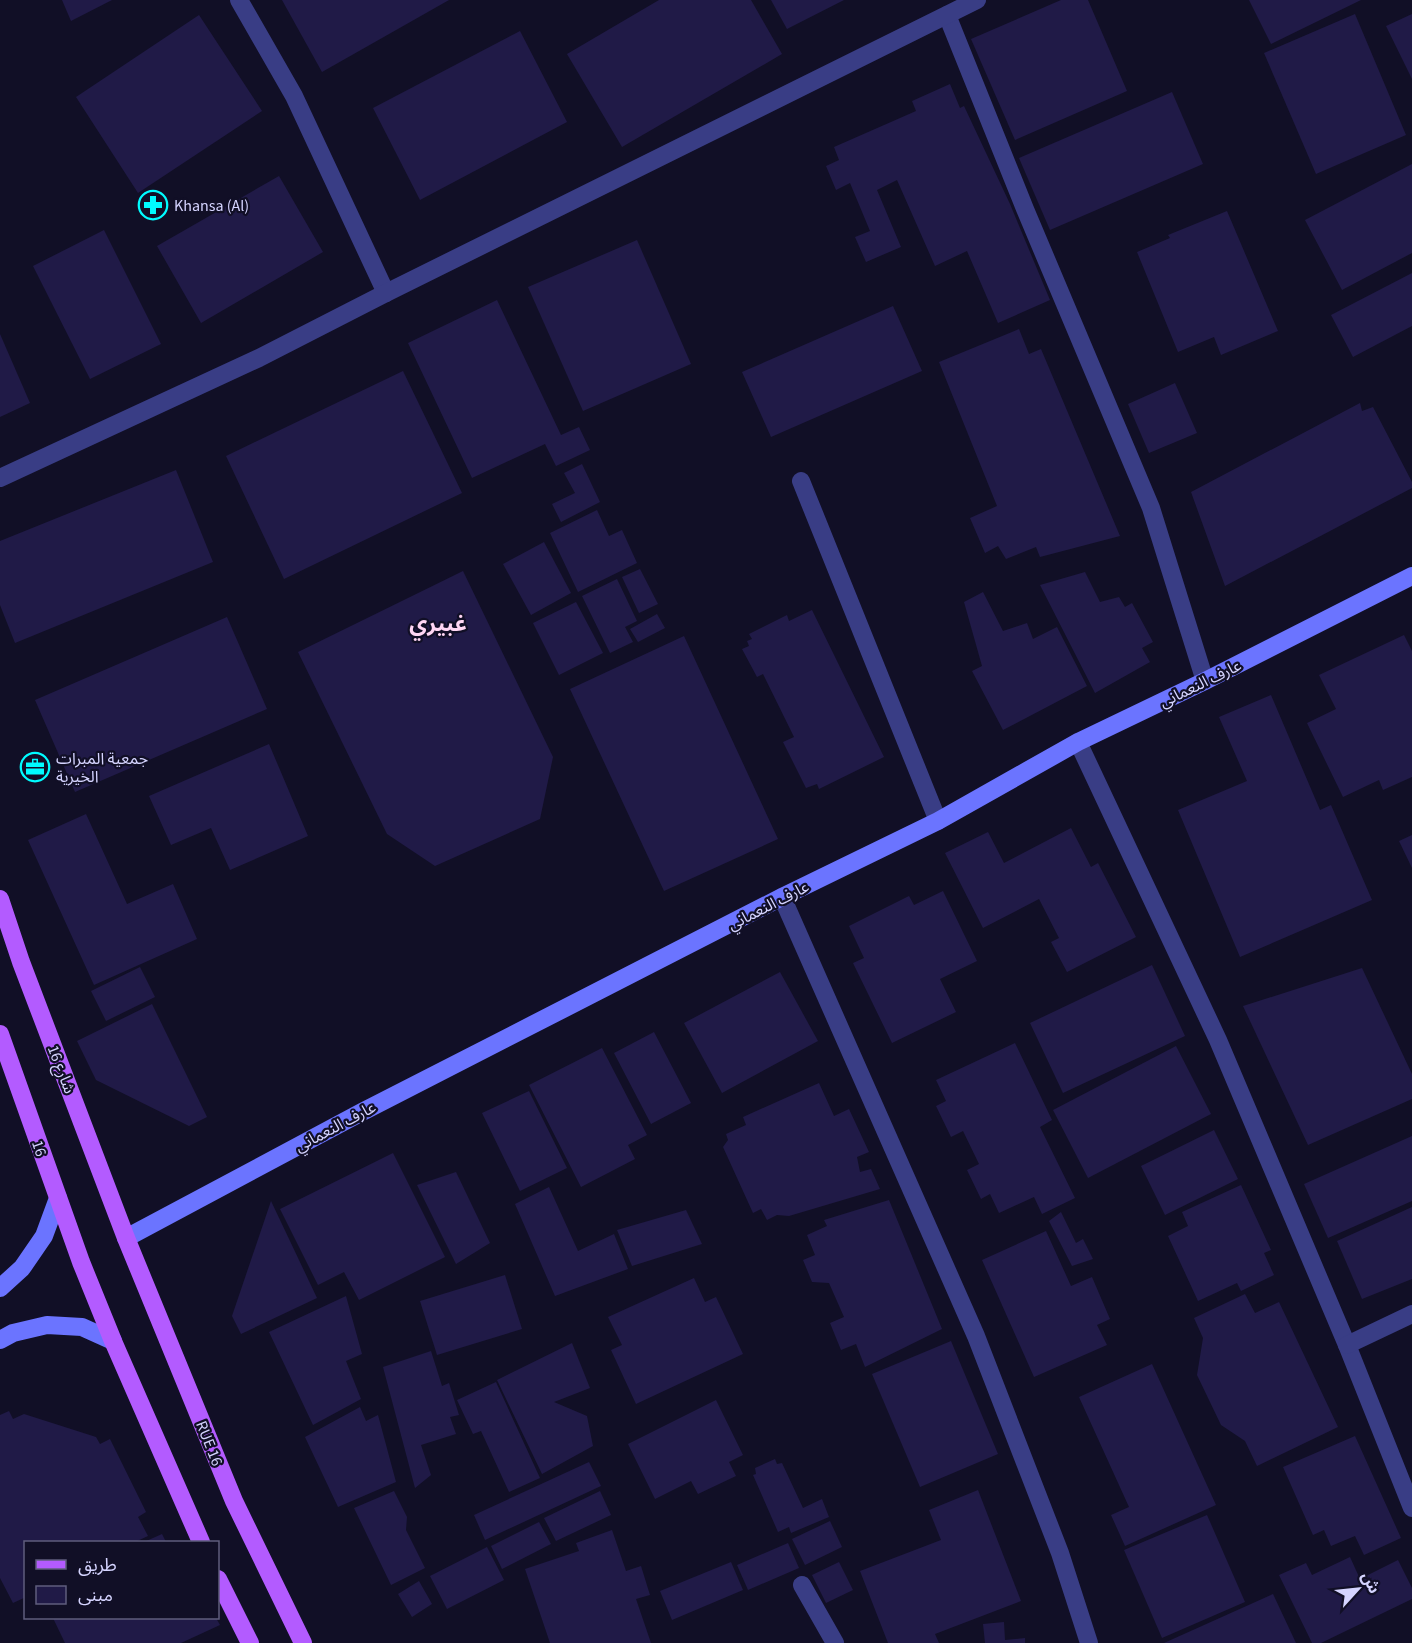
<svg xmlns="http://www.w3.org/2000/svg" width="1412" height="1643" font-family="'Source Sans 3','Noto Sans Arabic',sans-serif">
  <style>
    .building { fill: #201a47 }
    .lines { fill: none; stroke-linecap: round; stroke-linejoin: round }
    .lane { stroke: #393d85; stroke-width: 18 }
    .street { stroke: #393d85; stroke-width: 18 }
    .secondary { stroke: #6b74ff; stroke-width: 18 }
    .primary { stroke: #b35bff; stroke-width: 18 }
    .labels { text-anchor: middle; stroke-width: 4.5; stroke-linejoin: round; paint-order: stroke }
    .poi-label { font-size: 16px; fill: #d5d4ff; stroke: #110f26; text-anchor: start }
    .street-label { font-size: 16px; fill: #d5d4ff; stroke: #110f26 }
    .district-label { font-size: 22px; font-weight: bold; fill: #ffd6f4; stroke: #110f26 }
  </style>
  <rect width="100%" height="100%" fill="#110f26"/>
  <g class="building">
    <polygon points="62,0 112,0 71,21"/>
    <polygon points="282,0 449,0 322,72"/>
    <polygon points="659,0 751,0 782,54 622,147 567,54"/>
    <polygon points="771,0 844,0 787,29"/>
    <polygon points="1061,0 1088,0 1127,91 1015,140 971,39"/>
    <polygon points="1249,0 1361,0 1271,44"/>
    <polygon points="1355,14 1406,135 1316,174 1264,53"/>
    <polygon points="1412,14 1412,79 1386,26"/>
    <polygon points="199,15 262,111 138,193 76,97"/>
    <polygon points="520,31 567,122 420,200 373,108"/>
    <polygon points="950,84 960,108 964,106 1010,204 1050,300 998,323 967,251 935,266 897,180 877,190 901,247 866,262 855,237 870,231 850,183 836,190 826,166 839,160 834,147 916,111 912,101"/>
    <polygon points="1172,92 1203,164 1050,230 1019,158"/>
    <polygon points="1412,164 1412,253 1342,290 1305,220"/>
    <polygon points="279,176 323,252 201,323 157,246"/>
    <polygon points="1227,211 1278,331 1221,355 1214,337 1178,352 1137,252 1170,238 1168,235"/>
    <polygon points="104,230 161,344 90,379 33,266"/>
    <polygon points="637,240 691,364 583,411 528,287"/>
    <polygon points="1412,273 1412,326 1353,357 1331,315"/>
    <polygon points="497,300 561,435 579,427 590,450 556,466 545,444 472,478 408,343"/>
    <polygon points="893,306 922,371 771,437 742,372"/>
    <polygon points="1019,329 1029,354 1041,349 1120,536 1040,557 1036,547 1006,559 998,546 985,553 970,518 997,506 939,362"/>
    <polygon points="0,334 30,403 0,417"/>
    <polygon points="403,371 462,493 284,579 226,456"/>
    <polygon points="1175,383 1197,433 1149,453 1128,404"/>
    <polygon points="1360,403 1362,411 1373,407 1412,482 1412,488 1225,586 1191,492"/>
    <polygon points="582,464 600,502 561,522 552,504 575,493 564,473"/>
    <polygon points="176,470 213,562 15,643 0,605 0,541"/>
    <polygon points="597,510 609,536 622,530 637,563 578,592 550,533"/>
    <polygon points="544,542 571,593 531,615 503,564"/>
    <polygon points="640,569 658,604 639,613 622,577"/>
    <polygon points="463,571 553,757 540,819 435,866 387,834 298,652"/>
    <polygon points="1085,572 1100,602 1119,597 1125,607 1132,603 1153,642 1142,648 1150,662 1095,693 1040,585"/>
    <polygon points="617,579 637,621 625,627 633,642 610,653 582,596"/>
    <polygon points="983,592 1003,631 1027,623 1033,639 1057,627 1087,686 1003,730 972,671 982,666 964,602"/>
    <polygon points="576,602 603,653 559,675 533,623"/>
    <polygon points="812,610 884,757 819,789 817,784 806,788 783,742 794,737 763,674 757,677 742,649 749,646 747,641 752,639 749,634 787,615 789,621"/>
    <polygon points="657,614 665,628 638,642 630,629"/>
    <polygon points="227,617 267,709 75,792 35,700"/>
    <polygon points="1404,635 1412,651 1412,777 1383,790 1379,780 1343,797 1307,723 1336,709 1319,675"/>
    <polygon points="684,636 778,839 664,891 570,689"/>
    <polygon points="1271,695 1320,810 1331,805 1372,900 1240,957 1178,810 1247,781 1219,717"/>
    <polygon points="269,744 308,836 230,870 211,828 171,845 149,796"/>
    <polygon points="86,814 127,904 173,884 197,939 94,985 28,840"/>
    <polygon points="1071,828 1091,867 1098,863 1136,937 1067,972 1051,942 1059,938 1039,899 983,928 945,853 988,832 1004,863"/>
    <polygon points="1412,835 1412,868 1399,841"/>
    <polygon points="943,891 977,961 940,979 956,1012 892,1043 853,963 864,958 849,926 909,896 914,905"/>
    <polygon points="1152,965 1185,1036 1063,1093 1030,1023"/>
    <polygon points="140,967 155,997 106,1021 91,991"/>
    <polygon points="1362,968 1412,1074 1412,1099 1308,1145 1243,1006"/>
    <polygon points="780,972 818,1041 722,1093 684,1023"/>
    <polygon points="152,1004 207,1117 189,1126 96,1080 77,1041"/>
    <polygon points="654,1032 691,1103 651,1124 614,1053"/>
    <polygon points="1015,1043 1052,1120 1040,1127 1075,1198 1042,1214 1034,1197 999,1213 990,1194 981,1199 967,1170 979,1164 963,1131 951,1137 936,1106 946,1101 936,1080"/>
    <polygon points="1176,1046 1211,1114 1088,1178 1053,1110"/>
    <polygon points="602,1048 647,1135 628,1145 635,1159 581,1187 529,1085"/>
    <polygon points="819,1083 834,1116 849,1109 869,1152 857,1157 860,1172 871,1169 880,1189 789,1216 777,1215 767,1220 761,1209 753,1213 723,1147 728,1140 726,1134 746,1125 743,1117"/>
    <polygon points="529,1091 567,1168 520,1191 482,1113"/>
    <polygon points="1214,1130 1238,1179 1165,1215 1141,1166"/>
    <polygon points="1412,1136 1412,1201 1328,1238 1304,1184"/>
    <polygon points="393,1153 445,1257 359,1300 344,1272 318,1285 280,1209"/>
    <polygon points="456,1172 490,1243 456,1264 417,1185"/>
    <polygon points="1241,1185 1271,1250 1264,1253 1274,1275 1241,1291 1237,1283 1198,1301 1168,1236 1188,1226 1182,1212"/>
    <polygon points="549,1187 578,1251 614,1234 628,1269 555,1296 515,1204"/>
    <polygon points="889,1200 942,1329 865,1367 856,1344 841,1350 830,1323 844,1317 829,1283 812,1282 803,1260 815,1255 807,1235 827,1226 824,1220"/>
    <polygon points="271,1201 317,1298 241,1334 232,1316"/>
    <polygon points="1412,1207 1412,1279 1362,1299 1337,1241"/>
    <polygon points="686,1210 702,1244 632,1266 617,1230"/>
    <polygon points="1061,1212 1076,1243 1083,1239 1093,1259 1072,1266 1049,1221"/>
    <polygon points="1046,1231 1071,1286 1092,1277 1110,1319 1097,1325 1107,1345 1034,1377 982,1260"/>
    <polygon points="505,1275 522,1329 437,1355 420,1301"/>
    <polygon points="694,1278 705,1302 716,1297 743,1354 636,1404 611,1350 622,1345 608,1317"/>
    <polygon points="1245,1294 1255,1313 1279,1302 1338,1427 1257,1466 1245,1441 1221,1425 1197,1375 1203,1338 1194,1318"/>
    <polygon points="346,1296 362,1354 346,1361 361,1399 313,1425 269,1332"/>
    <polygon points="951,1341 998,1454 920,1487 872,1374"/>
    <polygon points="572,1343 590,1388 554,1402 587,1416 593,1446 542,1474 497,1380"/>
    <polygon points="431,1351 442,1386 449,1383 459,1415 450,1417 456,1434 421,1445 431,1475 415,1488 383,1367"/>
    <polygon points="1152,1364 1216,1505 1125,1546 1111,1515 1129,1507 1079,1397"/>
    <polygon points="496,1382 540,1478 509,1492 481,1431 473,1434 457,1400"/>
    <polygon points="716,1400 743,1455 729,1462 736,1476 698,1494 691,1481 655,1499 628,1444"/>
    <polygon points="360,1407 366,1421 378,1415 396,1482 338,1507 305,1437"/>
    <polygon points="9,1411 13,1419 24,1414 96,1437 100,1444 110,1439 146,1512 138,1517 148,1536 135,1542 26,1542 26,1597 13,1603 0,1578 0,1415"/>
    <polygon points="1355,1436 1401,1538 1364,1555 1355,1536 1331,1546 1324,1530 1313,1535 1283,1467"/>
    <polygon points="775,1459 777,1464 782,1463 803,1508 822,1499 829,1517 791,1533 789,1527 778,1532 753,1475 756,1474 755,1468"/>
    <polygon points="589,1462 601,1486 485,1540 474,1515"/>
    <polygon points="978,1490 1021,1601 935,1634 939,1643 888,1643 860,1571 941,1540 929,1510"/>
    <polygon points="394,1491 407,1517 406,1530 425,1568 391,1585 354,1508"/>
    <polygon points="600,1491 611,1515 556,1541 544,1518"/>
    <polygon points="1207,1515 1245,1602 1162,1638 1124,1550"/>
    <polygon points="830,1521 842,1547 805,1565 792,1539"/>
    <polygon points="539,1522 551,1544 502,1569 491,1546"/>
    <polygon points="612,1530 626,1571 641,1566 650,1595 636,1599 651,1643 550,1643 525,1569 579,1551 576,1543"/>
    <polygon points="162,1534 166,1542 144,1542"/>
    <polygon points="788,1543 799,1568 748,1590 737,1565"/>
    <polygon points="487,1547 504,1580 447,1609 430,1576"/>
    <polygon points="1350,1557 1360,1579 1398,1560 1412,1588 1412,1599 1321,1643 1312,1643 1279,1575 1306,1563 1312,1575"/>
    <polygon points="731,1562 743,1590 672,1620 660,1591"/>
    <polygon points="839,1562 853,1590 826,1603 812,1575"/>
    <polygon points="419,1581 432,1604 412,1617 398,1594"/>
    <polygon points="1273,1594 1296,1643 1164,1643"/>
    <polygon points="53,1618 216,1618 220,1625 181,1643 65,1643"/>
    <polygon points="1004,1622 1005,1640 1025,1638 1025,1643 985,1643 983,1624"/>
  </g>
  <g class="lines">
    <g class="lane">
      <polyline points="801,481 938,821"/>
      <polyline points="802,1585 835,1643"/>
    </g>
    <g class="street">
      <polyline points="239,0 294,96 386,293"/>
      <polyline points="947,15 1025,209 1151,508 1205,681"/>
      <polyline points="0,478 259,358 386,293 977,0"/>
      <polyline points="1078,742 1218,1040 1347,1345 1412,1508"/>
      <polyline points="782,897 976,1336 1060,1553 1089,1643"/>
      <polyline points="1347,1345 1412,1314"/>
    </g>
    <g class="secondary">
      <polyline points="126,1238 362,1112 782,897 938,821 1078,742 1205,681 1412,576"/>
      <polyline points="0,1288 22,1268 44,1236 58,1198"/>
      <polyline points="0,1340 13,1333 47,1325 82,1327 113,1341"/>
    </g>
    <g class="primary">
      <polyline points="0,899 21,962 126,1238 234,1501 303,1643"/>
      <polyline points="0,1034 81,1262 113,1341 201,1542"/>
      <polyline points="218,1579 250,1643"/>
    </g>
  </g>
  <defs>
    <g id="pharmacy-ring" transform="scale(1.5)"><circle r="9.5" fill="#110f26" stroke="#00fcff" stroke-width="1.5"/><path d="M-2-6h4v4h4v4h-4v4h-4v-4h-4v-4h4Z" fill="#00fcff"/></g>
    <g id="office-ring" transform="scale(1.5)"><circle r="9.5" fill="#110f26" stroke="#00fcff" stroke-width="1.5"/><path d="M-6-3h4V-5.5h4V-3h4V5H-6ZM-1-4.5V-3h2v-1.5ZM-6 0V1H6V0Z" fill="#00fcff"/></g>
  </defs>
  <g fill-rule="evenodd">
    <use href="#pharmacy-ring" x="153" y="205"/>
    <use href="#office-ring" x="35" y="767"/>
  </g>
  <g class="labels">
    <g class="poi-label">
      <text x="174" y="211">Khansa (Al)</text>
      <text x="56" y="764">جمعية المبرات<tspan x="56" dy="18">الخيرية</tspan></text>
    </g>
    <g class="street-label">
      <text transform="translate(1200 683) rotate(-26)" y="6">عارف النعماني</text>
      <text transform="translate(768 905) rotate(-27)" y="6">عارف النعماني</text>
      <text transform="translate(62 1069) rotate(69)" y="6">شارع 16</text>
      <text transform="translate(335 1126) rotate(-28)" y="6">عارف النعماني</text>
      <text transform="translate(40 1148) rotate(71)" y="6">16</text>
      <text transform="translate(210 1443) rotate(68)" y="6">RUE 16</text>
    </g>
    <g class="district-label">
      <text x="438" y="631">غبيري</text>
    </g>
  </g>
  <rect x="24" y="1541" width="195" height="78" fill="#110f26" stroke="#5f5e7d" stroke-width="1.5"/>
  <rect x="36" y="1560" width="30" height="9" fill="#b35bff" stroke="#5f5e7d" stroke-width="1.5"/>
  <text x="78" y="1571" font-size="18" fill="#d5d4ff">طريق</text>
  <rect x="36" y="1586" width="30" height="18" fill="#201a47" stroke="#5f5e7d" stroke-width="1.5"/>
  <text x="78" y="1601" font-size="18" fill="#d5d4ff">مبنى</text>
  <g transform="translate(1358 1589) rotate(63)" stroke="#110f26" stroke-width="4.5" paint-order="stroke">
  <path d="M0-4.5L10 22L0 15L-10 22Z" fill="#d5d4ff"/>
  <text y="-9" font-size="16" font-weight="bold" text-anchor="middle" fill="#d5d4ff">ش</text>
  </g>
</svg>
